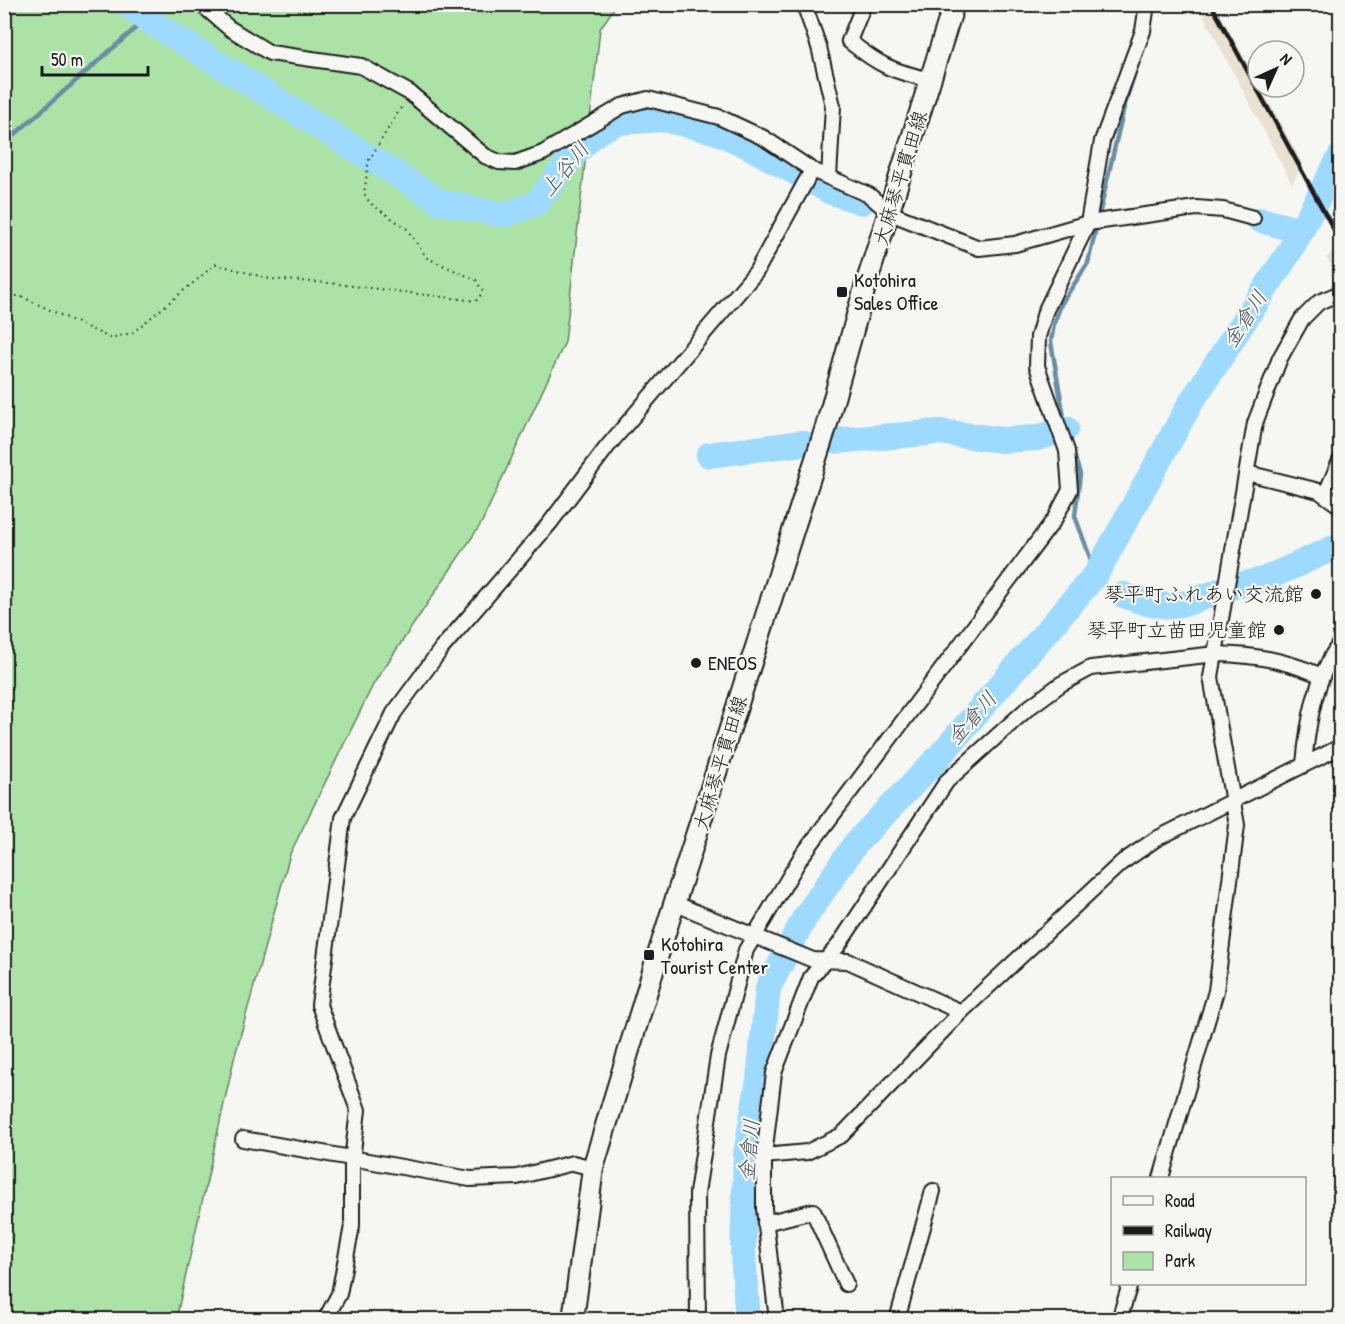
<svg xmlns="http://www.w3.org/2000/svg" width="1345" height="1324" font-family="'Patrick Hand','Klee One',sans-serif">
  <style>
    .built { fill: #ebe1d1 }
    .green { fill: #abe3a6; stroke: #648061; stroke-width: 1.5 }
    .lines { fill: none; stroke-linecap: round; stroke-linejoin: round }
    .stream { stroke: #698ea4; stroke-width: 4.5 }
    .river { stroke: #9ddafe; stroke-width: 26 }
    .minor-casing { stroke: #1c1c1c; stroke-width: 18 }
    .secondary-casing { stroke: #1c1c1c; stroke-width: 24 }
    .path { stroke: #1c1c1c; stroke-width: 2; stroke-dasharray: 1.5 4.5; stroke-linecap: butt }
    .minor { stroke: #f6f6f2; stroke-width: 14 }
    .secondary { stroke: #f6f6f2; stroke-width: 20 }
    .rail { stroke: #1c1c1c; stroke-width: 4.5 }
    .poi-dot { fill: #1c1c1c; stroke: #f6f6f2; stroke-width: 2 }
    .labels { text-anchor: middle; stroke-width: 4.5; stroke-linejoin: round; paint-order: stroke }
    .street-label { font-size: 20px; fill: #1c1c1c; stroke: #f6f6f2 }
    .poi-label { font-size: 20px; fill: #1c1c1c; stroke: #f6f6f2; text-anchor: start }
    .water-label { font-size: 21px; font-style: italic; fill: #435560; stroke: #f6f6f2 }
  </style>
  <rect width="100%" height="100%" fill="#f6f6f2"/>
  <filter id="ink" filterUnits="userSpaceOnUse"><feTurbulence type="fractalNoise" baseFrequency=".0167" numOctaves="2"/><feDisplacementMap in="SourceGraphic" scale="12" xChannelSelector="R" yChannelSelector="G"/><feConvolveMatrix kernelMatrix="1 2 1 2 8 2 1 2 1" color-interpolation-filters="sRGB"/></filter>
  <g filter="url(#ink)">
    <g class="built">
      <polygon points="1198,5 1215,5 1258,82 1258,87 1261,87 1303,164 1292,184"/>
      <polygon points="1340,244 1340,277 1326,258"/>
    </g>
    <polygon class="green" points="5,5 616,5 600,29 565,342 481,524 374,683 290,854 234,1059 176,1319 5,1320"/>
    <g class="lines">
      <g class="stream">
        <polyline points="4,144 146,19"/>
        <polyline points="1066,429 1051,342 1054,324 1061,304 1088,263 1124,107 1138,62"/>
        <polyline points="1073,452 1080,474 1075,516 1096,574"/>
      </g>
      <g class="river">
        <polyline points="127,4 146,19 441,202 503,215 537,203 576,152 597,132 618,122 663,119 715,131 748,146 831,192 862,202"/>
        <polyline points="1260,220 1301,231"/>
        <polyline points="835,441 939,432 1002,440 1037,438 1066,429"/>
        <polyline points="709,455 802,443"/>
        <polyline points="1123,595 1146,603 1169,606 1187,603 1234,586 1263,580 1340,545"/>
        <polyline points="748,1320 743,1254 746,1154 759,1080 768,988 804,919 856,843 939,757 1096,574 1190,404 1290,251 1340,157"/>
      </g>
      <g class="minor-casing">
        <g id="minor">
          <polyline points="201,4 229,28 270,53 361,66 410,93 485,156 499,162 515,163 543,153 622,106 648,99 719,117 764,138 812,170 869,195 890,213 979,248 1015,244 1088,223 1196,208 1223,210 1253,218"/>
          <polyline points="804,4 819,47 833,106 829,177"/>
          <path d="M864,4L849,41C880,66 892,71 931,80"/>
          <polyline points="1247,473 1319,491 1340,506"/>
          <polyline points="1325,495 1340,461"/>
          <path d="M1304,764C1308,722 1315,678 1340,643"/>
          <polyline points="676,904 813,960 848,961 961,1012"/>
          <polyline points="243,1139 470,1179 517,1177 573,1163 593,1168"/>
          <polyline points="764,1156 807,1152 842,1135 961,1012 1121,863 1156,839 1340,747"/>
          <polyline points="1161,1178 1216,991 1237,825 1211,677 1255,423 1280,358 1302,319 1319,302 1340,293"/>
          <polyline points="765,1223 813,1211 846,1284"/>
          <polyline points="325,1320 339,1294 352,1226 352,1160 358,1110 319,1005 343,818 394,713 442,648 550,523 607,447 756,272 812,170"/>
          <polyline points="698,1320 697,1193 718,1056 746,950 801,857 1054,520 1070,490 1067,451 1037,366 1038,337 1045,312 1088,223 1102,141 1143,31 1147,4"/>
          <path d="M777,1320L764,1209V1156L774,1073L811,977L838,946L947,781L1027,709L1061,684L1091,668L1216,654C1257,655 1284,660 1322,676"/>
          <polyline points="897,1320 933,1191"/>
          <polyline points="1119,1320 1130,1284"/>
        </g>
      </g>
      <g class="secondary-casing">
        <polyline id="secondary" points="573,1320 593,1168 657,958 826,427 863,294 954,4"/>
      </g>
      <polyline class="path" points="4,296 20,296 110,338 132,333 216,264 270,279 329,283 476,301 483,292 476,280 427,258 407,229 370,203 364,193 369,160 402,106"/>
      <use href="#minor" class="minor"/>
      <use href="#secondary" class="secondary"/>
      <polyline class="rail" points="1211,4 1340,241"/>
    </g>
  </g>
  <g class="poi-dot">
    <rect x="836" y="286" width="12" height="12" rx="3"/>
    <circle cx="1316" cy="594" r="6"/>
    <circle cx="1279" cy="630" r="6"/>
    <circle cx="696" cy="663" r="6"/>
    <rect x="643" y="949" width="12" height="12" rx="3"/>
  </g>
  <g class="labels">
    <g class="street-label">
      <text transform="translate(900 178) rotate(-73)" y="7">大麻琴平貫田線</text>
      <text transform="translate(720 763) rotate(-73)" y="7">大麻琴平貫田線</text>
    </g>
    <g class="poi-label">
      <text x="854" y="287">Kotohira<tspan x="854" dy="23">Sales Office</tspan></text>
      <text x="1304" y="601" text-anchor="end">琴平町ふれあい交流館</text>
      <text x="1267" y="637" text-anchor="end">琴平町立苗田児童館</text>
      <text x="708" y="670">ENEOS</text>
      <text x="661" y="951">Kotohira<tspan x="661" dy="23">Tourist Center</tspan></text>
    </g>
    <g class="water-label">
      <text transform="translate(565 169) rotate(-50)" y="7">上谷川</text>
      <text transform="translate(1245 319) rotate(-57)" y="7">金倉川</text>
      <text transform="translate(972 718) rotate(-49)" y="7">金倉川</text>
      <text transform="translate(749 1150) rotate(-85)" y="7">金倉川</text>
    </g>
  </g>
  <rect width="1345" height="1324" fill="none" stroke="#f6f6f2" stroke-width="24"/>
  <rect x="12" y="12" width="1321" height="1300" fill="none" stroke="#1c1c1c" stroke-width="2" filter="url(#ink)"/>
  <rect x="1111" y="1177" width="195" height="108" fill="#f6f6f2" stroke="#9f9f9c" stroke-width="1.5"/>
  <rect x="1123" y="1196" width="30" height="9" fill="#f6f6f2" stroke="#9f9f9c" stroke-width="1.5"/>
  <text x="1165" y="1207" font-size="18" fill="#1c1c1c">Road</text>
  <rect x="1123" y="1226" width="30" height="9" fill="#1c1c1c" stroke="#9f9f9c" stroke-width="1.5"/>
  <text x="1165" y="1237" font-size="18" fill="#1c1c1c">Railway</text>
  <rect x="1123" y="1252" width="30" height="18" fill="#abe3a6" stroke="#9f9f9c" stroke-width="1.5"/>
  <text x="1165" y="1267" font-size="18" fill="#1c1c1c">Park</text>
  <g transform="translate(1276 69) rotate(45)"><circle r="28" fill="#f6f6f2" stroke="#9f9f9c" stroke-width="1.5"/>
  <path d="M0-4.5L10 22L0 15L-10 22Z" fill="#1c1c1c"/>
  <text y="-9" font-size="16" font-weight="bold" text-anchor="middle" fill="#1c1c1c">N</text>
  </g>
  <path d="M42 66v9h106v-9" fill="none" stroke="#1c1c1c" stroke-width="3"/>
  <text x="51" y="66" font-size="18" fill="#1c1c1c" stroke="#f6f6f2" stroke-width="4.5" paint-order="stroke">50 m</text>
</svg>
